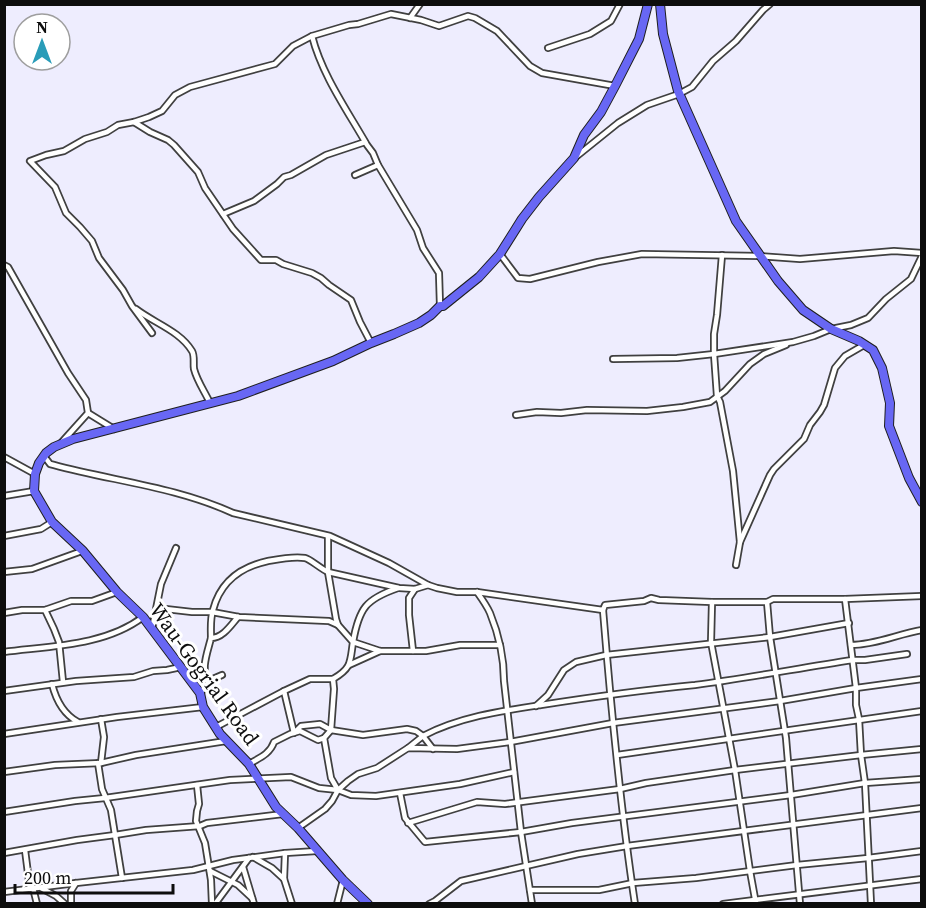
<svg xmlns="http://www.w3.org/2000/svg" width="926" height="908" font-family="'Source Serif 4',serif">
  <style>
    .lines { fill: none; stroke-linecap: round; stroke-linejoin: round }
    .minor-casing { stroke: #404040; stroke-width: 8 }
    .primary-casing { stroke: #1e1e1e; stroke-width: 10 }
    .minor { stroke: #fff; stroke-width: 4.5 }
    .primary { stroke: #6867f4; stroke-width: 8 }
    .labels { text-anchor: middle; stroke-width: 6; stroke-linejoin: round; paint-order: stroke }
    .street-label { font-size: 21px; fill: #0d0d0d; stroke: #fff }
  </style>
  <rect width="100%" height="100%" fill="#eeedfe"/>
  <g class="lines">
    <g class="minor-casing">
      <g id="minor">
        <polyline points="410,18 420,4"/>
        <path d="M312,36C322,75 347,110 367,145L373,153L378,165L417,230L423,248L439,273L440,306"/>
        <polyline points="548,48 590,34 611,21 620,4"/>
        <polyline points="134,122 150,132 168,140 174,145 198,172 205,188 233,229 261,260 276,260 283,264 312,273 321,278 329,285 351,300 360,322 371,343"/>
        <polyline points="577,156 618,123 647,105 679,94 692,87 713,61 736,41 763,10 770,4"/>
        <polyline points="355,175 378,165"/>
        <polyline points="223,214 254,201 277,184 284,177 291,175 326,155 365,142"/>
        <polyline points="500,254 518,278 530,279 598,262 642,254 760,256 800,259 894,251 922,253"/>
        <polyline points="722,255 717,315 714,334 714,354 717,396 720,402 733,471 740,542"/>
        <polyline points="4,265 8,267 68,373 86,400 88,413 61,443"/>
        <path d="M136,309C154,323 180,331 192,351C195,356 193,363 194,369C197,381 205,392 210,403"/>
        <polyline points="152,333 132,306 123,290 99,258 92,241 80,227 66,213 55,187 30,161 46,155 64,151 85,139 107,132 118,125 134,122 149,117 162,111 175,95 190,87 275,64 293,46 312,36 349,25 358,24 391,14 421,20 439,26 468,16 475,18 497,31 530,66 542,73 615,86"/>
        <polyline points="613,359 677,358 714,354 793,342 814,336 831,329 851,325 868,318 886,299 911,279 922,256"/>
        <polyline points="88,413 114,429"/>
        <polyline points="516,415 537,412 561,413 587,410 647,411 683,407 710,402 725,391 750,364 764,354 786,345"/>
        <path d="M44,456L50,464L54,465C113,481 176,487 233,513L330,536L389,563L428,585L437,588L457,592H477L603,610L605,605L644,601L651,598L659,600L712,602H767L773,599H845L922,596"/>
        <polyline points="4,457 35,474"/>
        <polyline points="4,496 34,491"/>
        <polyline points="4,536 41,529 52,522"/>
        <polyline points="736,565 740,542 770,475 774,469 804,439 810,425 820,412 824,405 835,368 845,356 864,345"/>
        <polyline points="4,572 32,569 82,551"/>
        <path d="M398,588C366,599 359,608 353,642L380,651H426L460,645H500"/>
        <path d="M477,592C482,599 487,606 490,613C499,635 504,658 504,681L521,832L532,904"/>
        <polyline points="845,599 856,688 856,705 859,719 861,755 865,783 871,904"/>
        <polyline points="712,602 711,642 735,770 750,871 756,904"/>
        <polyline points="767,602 770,637 786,738 800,904"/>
        <polyline points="157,608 192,612 212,612 239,617 329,621 338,625 336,619 328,572 328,536"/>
        <polyline points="45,610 54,629 59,642 63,682"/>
        <path d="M603,610C611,708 620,806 635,904"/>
        <polyline points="4,613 22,610 45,610 71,601 92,601 117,592"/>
        <polyline points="152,629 161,584 176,548"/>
        <path d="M211,638C211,629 210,619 213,610C220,583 240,567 268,561C279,559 293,556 305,558C310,559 321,569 328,572L399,588L415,589L428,585"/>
        <path d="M851,645C875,645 898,634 922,630"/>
        <polyline points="413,651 409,615 409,598 415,589"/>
        <path d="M4,652C50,646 105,646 143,617"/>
        <polyline points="349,665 380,651"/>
        <path d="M52,684C56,700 63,714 78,722"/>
        <path d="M209,684C200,670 207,654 211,638C223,638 231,625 238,617"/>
        <polyline points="4,691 76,681 134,677 153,671 167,670 181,667"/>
        <path d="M284,691L294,733L301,726L320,724L331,730L363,735L407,729L416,731L423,736C459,717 501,711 541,705C592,697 643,690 695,685C748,678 800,668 853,660H865L907,654"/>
        <polyline points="200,693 215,678 222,675"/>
        <polyline points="536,706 548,695 564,670 576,662 606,655 770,637 849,623"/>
        <polyline points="216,727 284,691 310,679 333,679"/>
        <polyline points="4,734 117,717 203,707"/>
        <polyline points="408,748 423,736 433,749"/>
        <polyline points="617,755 922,711"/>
        <polyline points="98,763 102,789 111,810 122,878"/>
        <polyline points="101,763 104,737 101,719"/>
        <path d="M249,764C259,758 270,754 274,742L290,734L300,731L318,740L324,738"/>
        <polyline points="4,772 55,765 101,763 136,755 226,741"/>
        <polyline points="197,785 199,804 197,811 196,821 205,843 211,880 212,904"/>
        <path d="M338,790L331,778L324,738L331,730L334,689L333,679C352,668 350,662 353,642L338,625"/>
        <polyline points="400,793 405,818 425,842 521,832 572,823 791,795 865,783 922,779"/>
        <polyline points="4,812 75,801 105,798 230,780 291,777 319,788 338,790 351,795 376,796 460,784 514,772"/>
        <polyline points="408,823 477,802 505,804 620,789 646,783 735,770 861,755 922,749"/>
        <polyline points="298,828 325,809 332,801 338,790 348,781 358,774 377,768 408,748 457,749 510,742 613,723 780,701 856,688 922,679"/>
        <polyline points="25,850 30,889"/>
        <polyline points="4,853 77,840 115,835 146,830 200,826 207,823 283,814"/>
        <polyline points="285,853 284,879 292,904"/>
        <polyline points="253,857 272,868 284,879"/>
        <polyline points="243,867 254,904"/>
        <polyline points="210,871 238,885 252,898"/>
        <polyline points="33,888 37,904"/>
        <polyline points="41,888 56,896 65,904"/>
        <polyline points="530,890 599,890 633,883 696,878 797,865 868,858 922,851"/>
        <polyline points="4,892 76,883 193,870 233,860 285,853 317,851"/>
        <polyline points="71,904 71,891 76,883"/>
        <polyline points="215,904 249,858"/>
        <polyline points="337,904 343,880"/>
        <polyline points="429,904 435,901 461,881 578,854 627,846 922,808"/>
        <polyline points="723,904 922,879"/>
      </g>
    </g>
    <g class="primary-casing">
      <g id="primary">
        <polyline points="660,4 663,34 678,91 736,221 778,281 803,310 831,329 859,341 873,350 882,368 890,403 889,426 909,478 922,502"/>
        <polyline points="368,904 343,880 298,828 276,807 249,764 220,734 203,707 200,693 143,617 117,592 83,551 52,522 34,491 35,474 39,463 46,453 54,447 73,439 238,396 333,361 371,343 394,334 419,323 431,315 440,306 443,306 479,277 500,254 522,219 539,197 574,158 584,135 601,112 615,86 639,39 648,4"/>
      </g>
    </g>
    <use href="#minor" class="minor"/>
    <use href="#primary" class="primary"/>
  </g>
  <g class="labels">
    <g class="street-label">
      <text transform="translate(204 674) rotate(54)" y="7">Wau-Gogrial Road</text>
    </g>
  </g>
  <rect width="926" height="908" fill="none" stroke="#0d0d0d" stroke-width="12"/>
  <g transform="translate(42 42)"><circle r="28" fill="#ffffff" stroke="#9e9e9e" stroke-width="1.5"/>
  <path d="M0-4.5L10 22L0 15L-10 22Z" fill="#299cb8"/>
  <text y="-9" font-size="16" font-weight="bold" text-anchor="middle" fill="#0d0d0d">N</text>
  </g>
  <path d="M15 884v9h158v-9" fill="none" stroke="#0d0d0d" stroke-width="3"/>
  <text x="24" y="884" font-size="18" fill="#0d0d0d" stroke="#ffffff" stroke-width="4.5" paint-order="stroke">200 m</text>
</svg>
